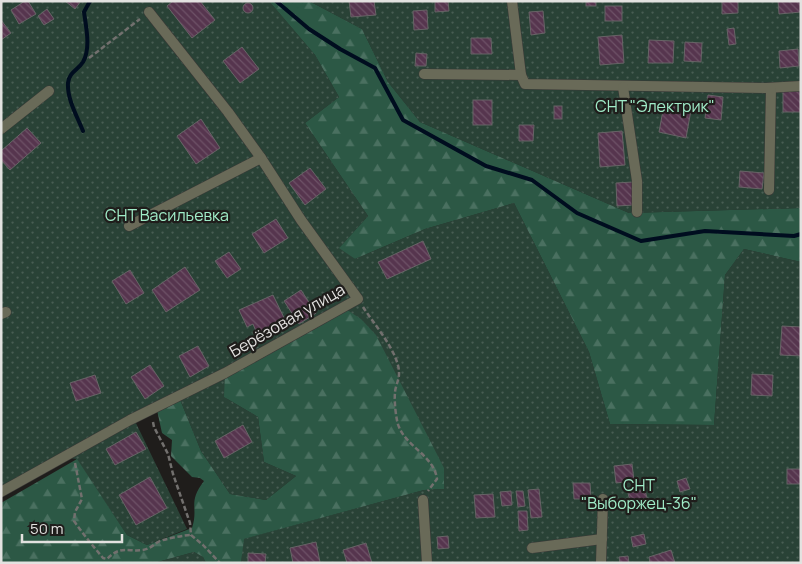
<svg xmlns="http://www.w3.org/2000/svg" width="802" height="564" font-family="Manrope,sans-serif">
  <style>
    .grass { fill: url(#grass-dots) }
    .forest { fill: url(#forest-firs) }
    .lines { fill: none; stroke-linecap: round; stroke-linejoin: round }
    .stream { stroke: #000d1f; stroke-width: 4 }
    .building { fill: url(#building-back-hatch); stroke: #676466 }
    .minor-casing { stroke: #3a3937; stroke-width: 11 }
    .path { stroke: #72706e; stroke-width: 2.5; stroke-dasharray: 5 2.5; stroke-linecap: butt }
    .minor { stroke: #696a58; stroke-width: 10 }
    .labels { text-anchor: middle; stroke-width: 4.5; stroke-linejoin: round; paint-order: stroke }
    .park-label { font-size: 16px; fill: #a0ecc8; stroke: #1f1d1b }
    .street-label { font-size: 16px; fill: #e3e2e0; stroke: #1f1d1b }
  </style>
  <defs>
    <pattern id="grass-dots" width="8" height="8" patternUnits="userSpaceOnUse" patternTransform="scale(1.25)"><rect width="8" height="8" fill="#294236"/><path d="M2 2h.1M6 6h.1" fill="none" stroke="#485d53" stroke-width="1.8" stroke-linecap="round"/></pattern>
    <pattern id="forest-firs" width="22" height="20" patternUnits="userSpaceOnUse" patternTransform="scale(1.25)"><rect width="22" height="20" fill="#2c5845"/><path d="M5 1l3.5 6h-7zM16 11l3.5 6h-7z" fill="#4a7060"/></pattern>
    <pattern id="building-back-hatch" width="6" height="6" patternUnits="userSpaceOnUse" patternTransform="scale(1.25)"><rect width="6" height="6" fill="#56354e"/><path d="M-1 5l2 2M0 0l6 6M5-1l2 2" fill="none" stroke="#6e5267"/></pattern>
  </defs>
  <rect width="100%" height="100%" fill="#1f1d1b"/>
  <g class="grass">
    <polygon points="1,1 270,2 315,55 339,97 305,123 368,216 340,247 355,259 425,229 514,203 589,352 610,424 714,425 725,275 744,249 801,262 801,563 241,563 243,539 424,490 444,489 224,397 258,417 264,462 296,476 266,500 230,494 201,451 179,397 134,419 187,529 147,545 127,535 76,459 63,457 1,493"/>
    <polygon points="309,1 801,1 801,208 629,213 420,122 388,82 362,29"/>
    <polygon points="194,552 203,557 206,563 154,563"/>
  </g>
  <g class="forest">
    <polygon points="269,1 309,1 362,29 388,82 420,122 629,213 801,208 801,262 744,249 725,275 714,425 610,424 589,352 514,203 425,229 355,259 339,248 368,216 305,123 339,97 315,55"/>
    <path d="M344,308L361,319L376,335L444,468V489L424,490L244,539L241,563H206L203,557L194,552L154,563H1V503L77,459L127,535L147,545L192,528C199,507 187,503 204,481L200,478L192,477L171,456L172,440L162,433L157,410L179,397L201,451L230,494L266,500L296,476L264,462L258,417L224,397L225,373Z"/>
  </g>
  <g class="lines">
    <g class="stream">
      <polyline points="276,1 309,29 340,49 375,68 403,120 486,166 532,180 577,213 641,241 705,231 794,236 801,234"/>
      <path d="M83,131C77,116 67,99 68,83C69,72 78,70 83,62C91,48 86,27 84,12L90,1"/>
    </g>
  </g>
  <g class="building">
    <polygon points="25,1 28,1 36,14 19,24 11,10"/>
    <polygon points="65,1 81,1 75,9"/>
    <polygon points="173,1 200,1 215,20 192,38 167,6"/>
    <polygon points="349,1 374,1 376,15 351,17"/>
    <polygon points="435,1 448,1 449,11 435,12"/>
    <rect x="586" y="1" width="10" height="5"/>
    <polygon points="722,1 738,1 738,13 722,14"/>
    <polygon points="778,1 801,1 801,12 779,14"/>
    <circle cx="248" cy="8" r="5"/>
    <rect x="605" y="6" width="17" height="15"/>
    <polygon points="47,9 54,19 44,25 38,16"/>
    <polygon points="427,10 428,29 414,30 413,11"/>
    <polygon points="543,11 545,33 531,35 529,12"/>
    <polygon points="1,20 11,33 1,40"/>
    <polygon points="734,28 736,44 729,45 727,29"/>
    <polygon points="622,35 624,63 600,65 598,37"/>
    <polygon points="471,38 491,38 492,54 471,54"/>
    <polygon points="649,40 674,41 673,63 648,63"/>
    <polygon points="685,42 702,43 701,62 684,61"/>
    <polygon points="242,47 259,69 240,83 223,61"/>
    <polygon points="798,49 799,66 780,68 779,51"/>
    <polygon points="416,53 427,54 426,66 415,66"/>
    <polygon points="783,90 801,91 801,112 783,112"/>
    <polygon points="708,95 723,97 721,120 705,118"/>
    <rect x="473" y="100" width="19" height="25"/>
    <polygon points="664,105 691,110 686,138 659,132"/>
    <rect x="554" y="106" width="8" height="13"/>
    <polygon points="201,119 220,148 196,164 177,136"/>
    <polygon points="519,125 534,125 533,141 519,141"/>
    <polygon points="27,128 41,143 10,170 1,160 1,151"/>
    <polygon points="622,131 625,165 600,167 598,133"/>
    <polygon points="310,168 326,189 305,205 289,183"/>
    <polygon points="740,171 764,173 762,189 739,187"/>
    <polygon points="633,182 634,205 617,206 616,183"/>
    <polygon points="276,219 288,238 264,253 252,234"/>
    <polygon points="423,241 431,259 387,279 378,262"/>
    <polygon points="229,252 241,269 227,278 215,261"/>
    <polygon points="185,267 200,290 166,312 152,290"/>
    <polygon points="130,270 144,293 126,304 112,281"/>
    <polygon points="301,290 316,313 299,324 284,301"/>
    <polygon points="273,295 288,326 269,335 267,332 258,336 253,324 247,327 239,310"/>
    <polygon points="782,326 801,327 801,356 780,355"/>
    <polygon points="198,346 209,366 190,377 179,356"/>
    <polygon points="150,365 164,386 145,399 131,377"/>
    <polygon points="752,374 773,375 772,396 751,395"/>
    <polygon points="95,375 101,393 76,401 70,383"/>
    <polygon points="243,425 252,442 224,458 215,441"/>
    <polygon points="136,432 146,449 115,465 106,449"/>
    <polygon points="632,464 634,481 616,483 614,466"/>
    <rect x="787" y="469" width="14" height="15"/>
    <polygon points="150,477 167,508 136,525 119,495"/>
    <polygon points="686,478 690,489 680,492 677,481"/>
    <polygon points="573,483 590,483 591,499 574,499"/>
    <polygon points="539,489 542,517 531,518 528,490"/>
    <polygon points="645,490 647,498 630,501 628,493"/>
    <polygon points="511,491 512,505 502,506 500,492"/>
    <polygon points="516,491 523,491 525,506 518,507"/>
    <polygon points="493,494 495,517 476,518 474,495"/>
    <polygon points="518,511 527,511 528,530 519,531"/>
    <polygon points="644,534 646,544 633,547 631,537"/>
    <polygon points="448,536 449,548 438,549 437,537"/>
    <polygon points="316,542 320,562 293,563 290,548"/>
    <polygon points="366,543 372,563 347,563 343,550"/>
    <polygon points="671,550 675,563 650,563 649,557"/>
    <polygon points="248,553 266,554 265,563 248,563"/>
    <polygon points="628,556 629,563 620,563 619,557"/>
  </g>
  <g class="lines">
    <g class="minor-casing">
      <g id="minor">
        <polyline points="512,1 521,75 525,84 766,88 801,86"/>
        <polyline points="424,74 521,75"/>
        <polyline points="623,87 637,181 637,212"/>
        <polyline points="1,129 49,91"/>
        <polyline points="769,190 771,88"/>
        <polyline points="129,226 261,158"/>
        <polyline points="1,314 6,312"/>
        <polyline points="1,492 130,420 225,373 358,299 301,220 261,158 228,112 149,12"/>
        <polyline points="423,500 427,563"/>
        <polyline points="532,548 602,539"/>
        <polyline points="601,563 603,499"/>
      </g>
    </g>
    <g class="path">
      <polyline points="89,58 140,19"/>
      <path d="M363,307C374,324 400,354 399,374C399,380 395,387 395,393C394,400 396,421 399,427C407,447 434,456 437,479L428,491"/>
      <polyline points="153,422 154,427 168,454 173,474 190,523 191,535 203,545 220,563"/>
      <path d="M75,463L82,499L75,512L74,521C83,534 93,546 103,558L107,559C121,545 127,552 143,550C150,549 154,544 160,541C165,539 185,535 191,535"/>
    </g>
    <use href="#minor" class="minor"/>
  </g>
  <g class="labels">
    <g class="park-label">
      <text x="655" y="112">СНТ "Электрик"</text>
      <text x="167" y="221">СНТ Васильевка</text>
      <text x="639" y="491">СНТ<tspan x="639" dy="18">"Выборжец-36"</tspan></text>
    </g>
    <g class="street-label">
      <text transform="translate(287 320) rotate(-30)" y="6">Берёзовая улица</text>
    </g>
  </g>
  <rect width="802" height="564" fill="none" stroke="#e3e2e0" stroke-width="5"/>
  <path d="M22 534v8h100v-8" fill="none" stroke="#e3e2e0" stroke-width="2.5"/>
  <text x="30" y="534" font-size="15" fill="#e3e2e0" stroke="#1f1d1b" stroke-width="4" paint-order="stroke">50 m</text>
</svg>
